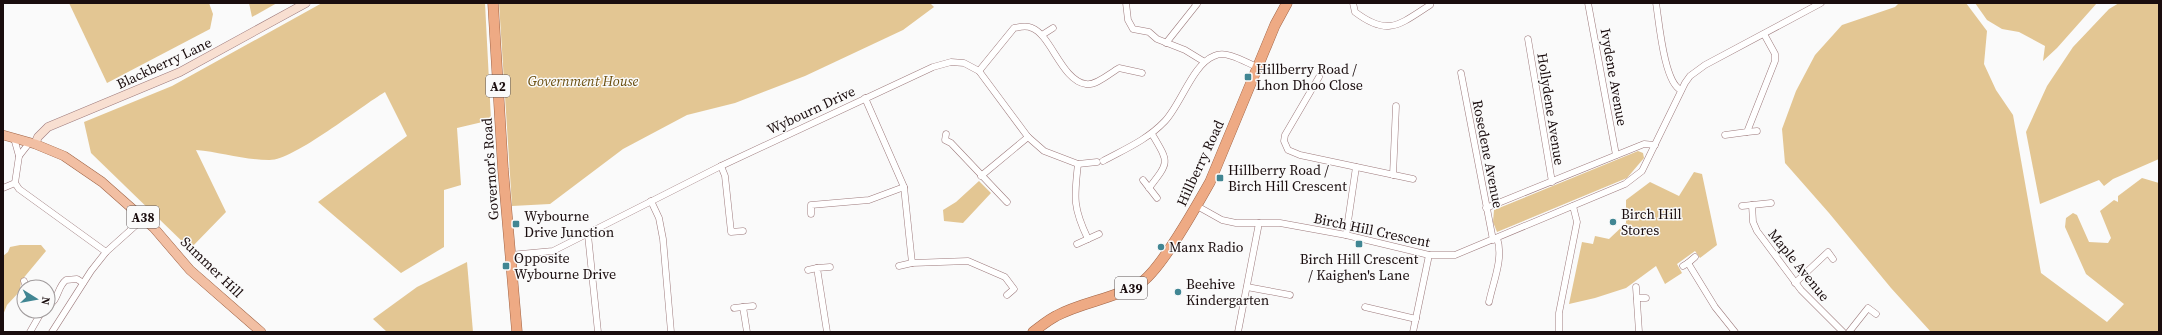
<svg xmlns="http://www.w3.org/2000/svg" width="2162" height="335" font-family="'Source Serif 4',serif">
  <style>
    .green { fill: #e3c693 }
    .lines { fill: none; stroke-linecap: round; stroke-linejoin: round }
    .minor-casing { stroke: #9d7a7c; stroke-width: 7 }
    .secondary-casing { stroke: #9d7a7c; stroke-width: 9 }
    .primary-casing { stroke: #a16547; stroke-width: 10 }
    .trunk-casing { stroke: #a16547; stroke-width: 11 }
    .minor { stroke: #fff; stroke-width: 6 }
    .secondary { stroke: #f8dfd1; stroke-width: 8 }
    .primary { stroke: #f2bfa3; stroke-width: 9 }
    .trunk { stroke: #eeaa84; stroke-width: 10 }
    .poi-dot { fill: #418693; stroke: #fafafa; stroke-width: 1.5 }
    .labels { text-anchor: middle; stroke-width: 3; stroke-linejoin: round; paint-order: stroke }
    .shield { fill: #fafafa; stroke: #5d5455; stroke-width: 1 }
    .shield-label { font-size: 13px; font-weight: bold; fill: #1a0d0e }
    .street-label { font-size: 14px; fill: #1a0d0e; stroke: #fafafa }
    .poi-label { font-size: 14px; fill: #1a0d0e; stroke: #fafafa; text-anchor: start }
    .park-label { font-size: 14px; font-style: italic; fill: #694d0e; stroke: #fafafa }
  </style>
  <rect width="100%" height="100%" fill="#fafafa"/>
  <g class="green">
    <polygon points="69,3 209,3 213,14 210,29 107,83"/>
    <polygon points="249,3 277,3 252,17"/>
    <path d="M322,3H485L491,120L457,128L461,185L444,190V247L401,273L318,202L407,136L385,92C361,106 293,161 269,160C245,160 220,152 196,150L226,212L190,249L91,153L84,122L172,86Z"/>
    <polygon points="499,3 930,3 934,7 903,30 805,76 735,103 687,115 623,149 550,204 512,206"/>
    <polygon points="1899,3 1966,3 1987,31 1984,64 1996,90 2013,115 2041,273 2107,322 2124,304 2086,274 2065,227 2066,218 2073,213 2077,215 2089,242 2108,243 2111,238 2100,211 2114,200 2118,202 2118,196 2142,178 2159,183 2159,332 1931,332 1891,288 1829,213 1785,163 1782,129 1796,91 1815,55 1842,25 1895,7"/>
    <polygon points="1975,3 2097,3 2057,48 2043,61 2045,46 2019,32 2002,29 1987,20"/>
    <polygon points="2119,3 2159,3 2159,159 2113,179 2104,186 2099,180 2040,204 2026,132 2047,86 2073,47 2109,9"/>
    <polygon points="1638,151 1643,153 1644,158 1627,178 1497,232 1493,222 1494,210"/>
    <polygon points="1694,172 1702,174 1717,245 1700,258 1695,251 1677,264 1682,273 1665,284 1656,266 1626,288 1595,298 1569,304 1582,242 1593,244 1595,236 1609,239 1626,223 1626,200 1650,182 1679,196"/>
    <polygon points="979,181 991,193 963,223 944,221 943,210 956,202"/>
    <polygon points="20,245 41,245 46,251 21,281 20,291 7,305 3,315 3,256 8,252 10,247"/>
    <polygon points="467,262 473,332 387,332 373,319 417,287"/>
  </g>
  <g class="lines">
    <g class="minor-casing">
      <g id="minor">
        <polyline points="1126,3 1128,20 1133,29 1149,32 1157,39 1185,50 1203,61"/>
        <path d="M1353,3L1355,12C1388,37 1399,25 1430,5"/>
        <polyline points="1588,3 1616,155"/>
        <path d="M1656,3C1659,21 1664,83 1681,90"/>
        <polyline points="1042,35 1053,28"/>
        <polyline points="1528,39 1552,182"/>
        <polyline points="1166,43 1197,4 1195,3"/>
        <path d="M979,71L1014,28C1020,27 1026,25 1032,28C1051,35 1062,81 1086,84C1096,86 1110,73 1119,68L1142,73"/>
        <polyline points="1461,73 1493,240"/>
        <polyline points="1319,77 1285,135 1284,141 1288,150 1300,155 1413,179"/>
        <polyline points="865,98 904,187 912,263 968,261 1005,277 1014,289 1007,295"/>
        <polyline points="1747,132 1757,131"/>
        <polyline points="946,134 945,140 951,143 1007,202"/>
        <polyline points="1725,135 1747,132 1775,61 1775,54 1764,34"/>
        <polyline points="14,138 19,156"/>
        <polyline points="30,142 19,156 15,183 19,189 106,252"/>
        <path d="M1103,161C1125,149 1147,140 1165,121C1181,104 1193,64 1214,56C1227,50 1245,62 1257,67"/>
        <polyline points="721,166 725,176 731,232 743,231"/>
        <polyline points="1393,175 1396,106"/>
        <polyline points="981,176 1028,137"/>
        <polyline points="1143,180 1157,198"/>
        <polyline points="3,188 15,183"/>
        <path d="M1149,188C1170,161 1169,163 1152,134"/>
        <polyline points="651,201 659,218 663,239 671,332"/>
        <polyline points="1771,203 1752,205 1753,222 1757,231 1801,290 1843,332"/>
        <polyline points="1197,206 1222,220 1236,223 1280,223 1346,235 1429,255 1455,255 1625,184 1642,171 1685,83 1690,76 1705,65 1821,3"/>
        <polyline points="1742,206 1752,205"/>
        <polyline points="1486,208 1644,144 1655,145"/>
        <polyline points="811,214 811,205 869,200 904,187"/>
        <polyline points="588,235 598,332"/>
        <polyline points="1346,235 1356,167"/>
        <polyline points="1088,239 1099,234"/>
        <path d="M1077,244L1088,239C1073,208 1074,198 1078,164"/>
        <polyline points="510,255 553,251 721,166 933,67 951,62 964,63 979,71 1028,137 1044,151 1078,164 1097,162"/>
        <polyline points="1688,263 1695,257"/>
        <polyline points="899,266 912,263"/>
        <polyline points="1683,266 1688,263 1715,307 1735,332"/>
        <polyline points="808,270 817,268"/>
        <polyline points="24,281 26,287"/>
        <polyline points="1795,283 1828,252 1833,259"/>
        <polyline points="1247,287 1290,295"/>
        <polyline points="1636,287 1639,332"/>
        <polyline points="1637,298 1646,298"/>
        <path d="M1489,302C1493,282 1504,258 1497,238"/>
        <path d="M48,306C59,300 57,287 66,280L77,279L83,283"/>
        <polyline points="1365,307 1416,319"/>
        <polyline points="734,308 743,307"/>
        <polyline points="30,332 42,311"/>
        <polyline points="52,332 91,271 106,252 144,218"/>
        <polyline points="747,332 743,307 753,306"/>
        <polyline points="827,332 817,268 830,267"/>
        <polyline points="1238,332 1259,223"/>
        <polyline points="1413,332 1429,255"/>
        <polyline points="1559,332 1559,313 1577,222 1573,206"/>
        <polyline points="1849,332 1868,308 1876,314"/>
      </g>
    </g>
    <g class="secondary-casing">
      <polyline id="secondary" points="35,144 38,137 48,127 180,72 306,3"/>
    </g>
    <g class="primary-casing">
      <polyline id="primary" points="3,135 35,144 64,156 102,182 154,228 190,270 261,332"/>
    </g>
    <g class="trunk-casing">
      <g id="trunk">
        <polyline points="493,3 503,169 517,332"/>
        <path d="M1033,332C1040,327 1048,320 1056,316C1082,302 1113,299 1139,284C1160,272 1197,205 1210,182L1275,25L1287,3"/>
      </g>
    </g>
    <use href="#minor" class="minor"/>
    <use href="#secondary" class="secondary"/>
    <use href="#primary" class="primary"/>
    <use href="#trunk" class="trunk"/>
  </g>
  <g class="poi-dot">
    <rect x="1244" y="73" width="8" height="8" rx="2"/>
    <rect x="1216" y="174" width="8" height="8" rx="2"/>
    <circle cx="1613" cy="222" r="4"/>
    <rect x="512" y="220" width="8" height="8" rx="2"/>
    <rect x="1355" y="240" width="8" height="8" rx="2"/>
    <circle cx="1161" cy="247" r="4"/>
    <rect x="502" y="262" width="8" height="8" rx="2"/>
    <circle cx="1178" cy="292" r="4"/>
  </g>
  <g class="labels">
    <g class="shield">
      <rect x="486" y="75" width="24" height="22" rx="3"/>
      <rect x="127" y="206" width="32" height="22" rx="3"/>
      <rect x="1115" y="277" width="32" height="22" rx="3"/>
    </g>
    <g class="shield-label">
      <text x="498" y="91">A2</text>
      <text x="143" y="222">A38</text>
      <text x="1131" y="293">A39</text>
    </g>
    <g class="street-label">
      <text transform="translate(164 63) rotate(-25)" y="5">Blackberry Lane</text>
      <text transform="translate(1614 77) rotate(80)" y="5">Ivydene Avenue</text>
      <text transform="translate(1551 109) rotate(81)" y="5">Hollydene Avenue</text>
      <text transform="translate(811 110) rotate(-25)" y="5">Wybourn Drive</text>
      <text transform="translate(1488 154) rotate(79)" y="5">Rosedene Avenue</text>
      <text transform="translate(1200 163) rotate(-65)" y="5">Hillberry Road</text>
      <text transform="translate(490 169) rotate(-94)" y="5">Governor's Road</text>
      <text transform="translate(1372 230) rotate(12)" y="5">Birch Hill Crescent</text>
      <text transform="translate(1799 265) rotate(51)" y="5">Maple Avenue</text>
      <text transform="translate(212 267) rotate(44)" y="5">Summer Hill</text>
    </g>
    <g class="poi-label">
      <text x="1256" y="74">Hillberry Road /<tspan x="1256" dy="16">Lhon Dhoo Close</tspan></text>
      <text x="1228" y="175">Hillberry Road /<tspan x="1228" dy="16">Birch Hill Crescent</tspan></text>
      <text x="1621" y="219">Birch Hill<tspan x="1621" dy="16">Stores</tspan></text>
      <text x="524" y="221">Wybourne<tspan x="524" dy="16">Drive Junction</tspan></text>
      <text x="1169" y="252">Manx Radio</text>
      <text x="514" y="263">Opposite<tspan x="514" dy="16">Wybourne Drive</tspan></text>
      <text x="1359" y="264" text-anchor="middle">Birch Hill Crescent<tspan x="1359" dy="16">/ Kaighen's Lane</tspan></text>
      <text x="1186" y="289">Beehive<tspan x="1186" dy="16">Kindergarten</tspan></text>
    </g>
    <g class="park-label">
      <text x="583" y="86">Government House</text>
    </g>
  </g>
  <rect width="2162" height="335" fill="none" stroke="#1a0d0e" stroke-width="8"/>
  <g transform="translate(36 299) rotate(101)"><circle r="19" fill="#fafafa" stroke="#a09b9c"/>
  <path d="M0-3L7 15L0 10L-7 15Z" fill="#418693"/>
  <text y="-6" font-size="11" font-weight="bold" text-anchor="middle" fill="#1a0d0e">N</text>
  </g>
</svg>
